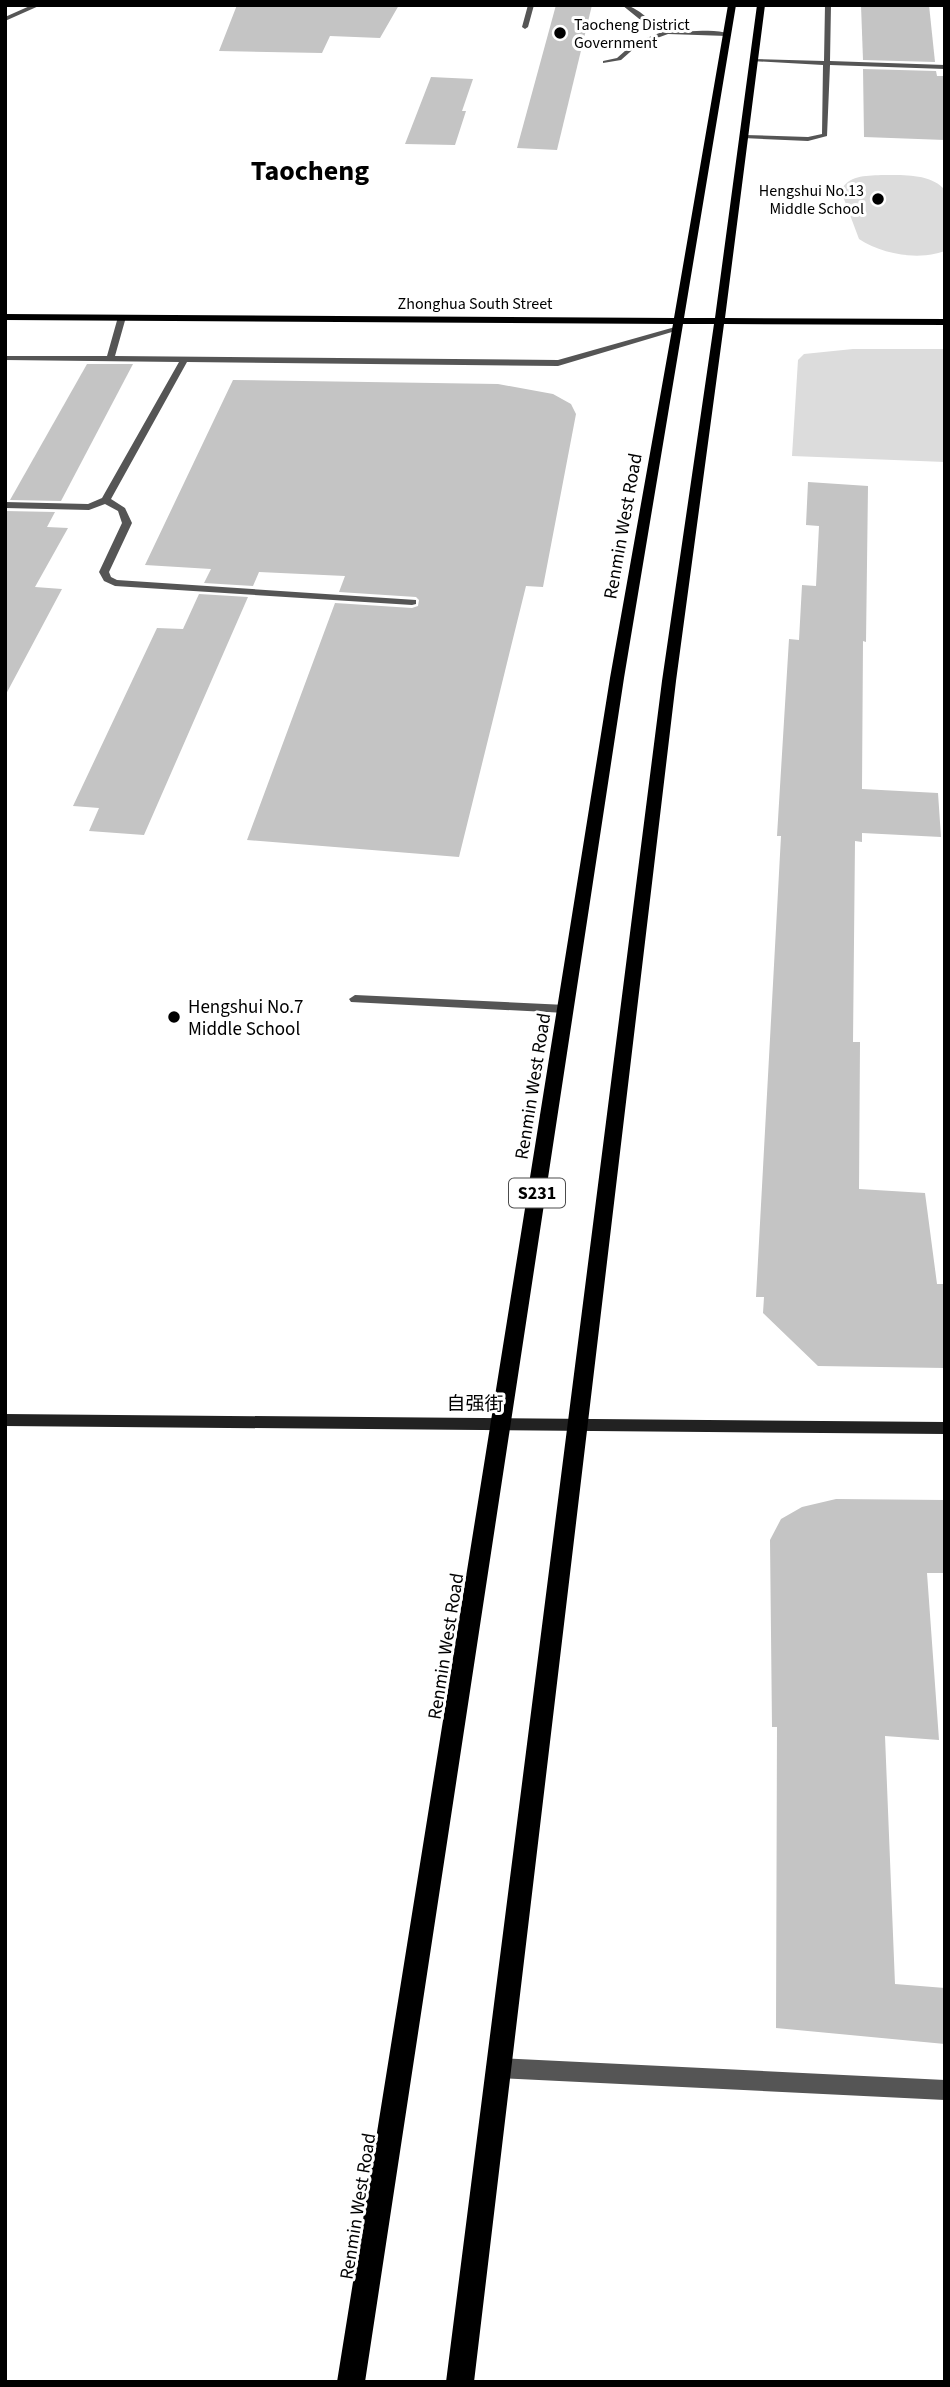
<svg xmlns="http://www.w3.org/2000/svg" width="950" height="2387" font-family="'Source Sans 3','Noto Sans SC',sans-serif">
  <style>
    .green { fill: #dcdcdc }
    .building { fill: #c4c4c4 }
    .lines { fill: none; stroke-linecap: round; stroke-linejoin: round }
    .lane { fill: #555; fill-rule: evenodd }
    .street { fill: #555; fill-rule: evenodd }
    .secondary { fill: #222; fill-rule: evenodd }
    .primary { fill: #000; fill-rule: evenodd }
    .poi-dot { fill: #000; stroke: #fff; stroke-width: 2.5 }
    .labels { text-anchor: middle; stroke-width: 6; stroke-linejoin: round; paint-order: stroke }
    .far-poi-label { font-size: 16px; fill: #000; stroke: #fff; text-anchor: start }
    .far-street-label { font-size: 16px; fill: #000; stroke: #fff }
    .shield { fill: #fff; stroke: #4c4c4c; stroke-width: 2 }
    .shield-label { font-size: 18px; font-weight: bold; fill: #000 }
    .street-label { font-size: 19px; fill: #000; stroke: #fff }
    .poi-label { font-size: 19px; fill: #000; stroke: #fff; text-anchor: start }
    .far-town-label { font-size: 28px; font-weight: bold; fill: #000; stroke: #fff }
  </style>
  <rect width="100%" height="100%" fill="#fff"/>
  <g class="green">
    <path d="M881,175C901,175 931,173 945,190V251C918,261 882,254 859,239L841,191C848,175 865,176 881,175Z"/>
    <polygon points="853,349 945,349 945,462 792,456 798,360 804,354"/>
  </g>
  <g class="building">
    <polygon points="237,5 399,5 380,38 330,36 322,53 219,51"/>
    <polygon points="556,5 592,5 557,150 517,148"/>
    <polygon points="861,5 929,5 935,62 863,60"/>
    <polygon points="863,69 936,71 937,76 945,76 945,140 864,137"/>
    <polygon points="431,77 473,79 462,111 466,111 455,145 405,144"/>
    <polygon points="87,364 133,364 61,501 10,500"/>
    <polygon points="233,380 498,384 553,394 571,404 576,414 543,587 526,586 459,857 247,840 335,603 412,608 418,606 419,600 416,597 339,592 345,576 259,572 253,586 204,583 211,569 145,565"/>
    <polygon points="808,482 868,486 866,642 863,641 862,789 938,793 941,837 862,833 862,842 855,841 853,1042 860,1042 859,1189 925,1193 937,1284 945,1284 945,1368 818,1366 763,1313 764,1297 756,1297 781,836 777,836 789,639 799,640 802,585 816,586 819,526 806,525"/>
    <polygon points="5,511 55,512 47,527 68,528 35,587 62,589 5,696"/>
    <polygon points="199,594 248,597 144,835 89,831 99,808 73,806 157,628 183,629"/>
    <polygon points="836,1499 945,1500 945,1573 927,1573 939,1740 885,1736 895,1984 945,1988 945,2044 776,2028 777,1727 772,1727 770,1540 781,1519 802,1507"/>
  </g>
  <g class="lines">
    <g class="lane">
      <polygon points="528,5 534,5 528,27 525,29 522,27"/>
      <path d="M622,5C639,5 652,27 670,30C689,34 712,27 730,34L727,36L668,34L638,45L621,60L603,63V61L617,58L634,43L662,32L643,22Z"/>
      <polygon points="825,5 831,5 830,61 945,65 945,69 830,65 827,136 808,141 743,138 745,135 808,137 822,134 823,65 751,61 754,59 824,61"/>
      <polygon points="122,315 126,317 115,356 558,360 675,327 682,329 558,366 187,362 111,499 125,508 132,523 109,572 111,577 117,580 416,600 416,604 412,605 115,586 104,581 99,572 122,523 118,511 105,504 89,510 5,508 5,502 88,504 102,498 179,362 5,360 5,356 107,356 118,317"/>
    </g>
    <g class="street">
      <polygon points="32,5 41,5 5,21 5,17"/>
      <polygon points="355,995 566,1005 572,1009 566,1013 351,1002 349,999"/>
      <polygon points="499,2058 945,2080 945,2100 499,2078 492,2075 489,2068 492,2061"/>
    </g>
    <polygon class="secondary" points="5,1414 945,1422 945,1434 5,1426"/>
    <polygon class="primary" points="728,5 736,5 684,318 715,318 757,5 765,5 725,318 945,319 945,325 724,324 676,681 474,2382 446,2382 662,681 714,324 683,324 624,678 365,2382 337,2382 610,678 673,324 5,320 5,314 674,318"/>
  </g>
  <g class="poi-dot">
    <circle cx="560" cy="33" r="7"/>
    <circle cx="878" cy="199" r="7"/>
    <circle cx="174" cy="1017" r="7"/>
  </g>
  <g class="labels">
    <g class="far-poi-label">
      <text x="574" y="30">Taocheng District<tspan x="574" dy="18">Government</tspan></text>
      <text x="864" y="196" text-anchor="end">Hengshui No.13<tspan x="864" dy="18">Middle School</tspan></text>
    </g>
    <g class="far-street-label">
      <text x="475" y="309">Zhonghua South Street</text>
    </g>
    <rect class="shield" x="509" y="1178.5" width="56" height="29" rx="5"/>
    <g class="shield-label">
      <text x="537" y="1199">S231</text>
    </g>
    <g class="street-label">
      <text transform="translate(622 526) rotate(-80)" y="7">Renmin West Road</text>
      <text transform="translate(532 1086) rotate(-81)" y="7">Renmin West Road</text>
      <text x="475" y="1410">自强街</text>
      <text transform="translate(445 1646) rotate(-81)" y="7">Renmin West Road</text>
      <text transform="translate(357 2206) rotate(-81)" y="7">Renmin West Road</text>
    </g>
    <g class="poi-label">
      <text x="188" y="1013">Hengshui No.7<tspan x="188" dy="22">Middle School</tspan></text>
    </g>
    <g class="far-town-label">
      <text x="310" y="180">Taocheng</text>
    </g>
  </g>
  <rect width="950" height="2387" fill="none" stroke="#000000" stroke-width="14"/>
</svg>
